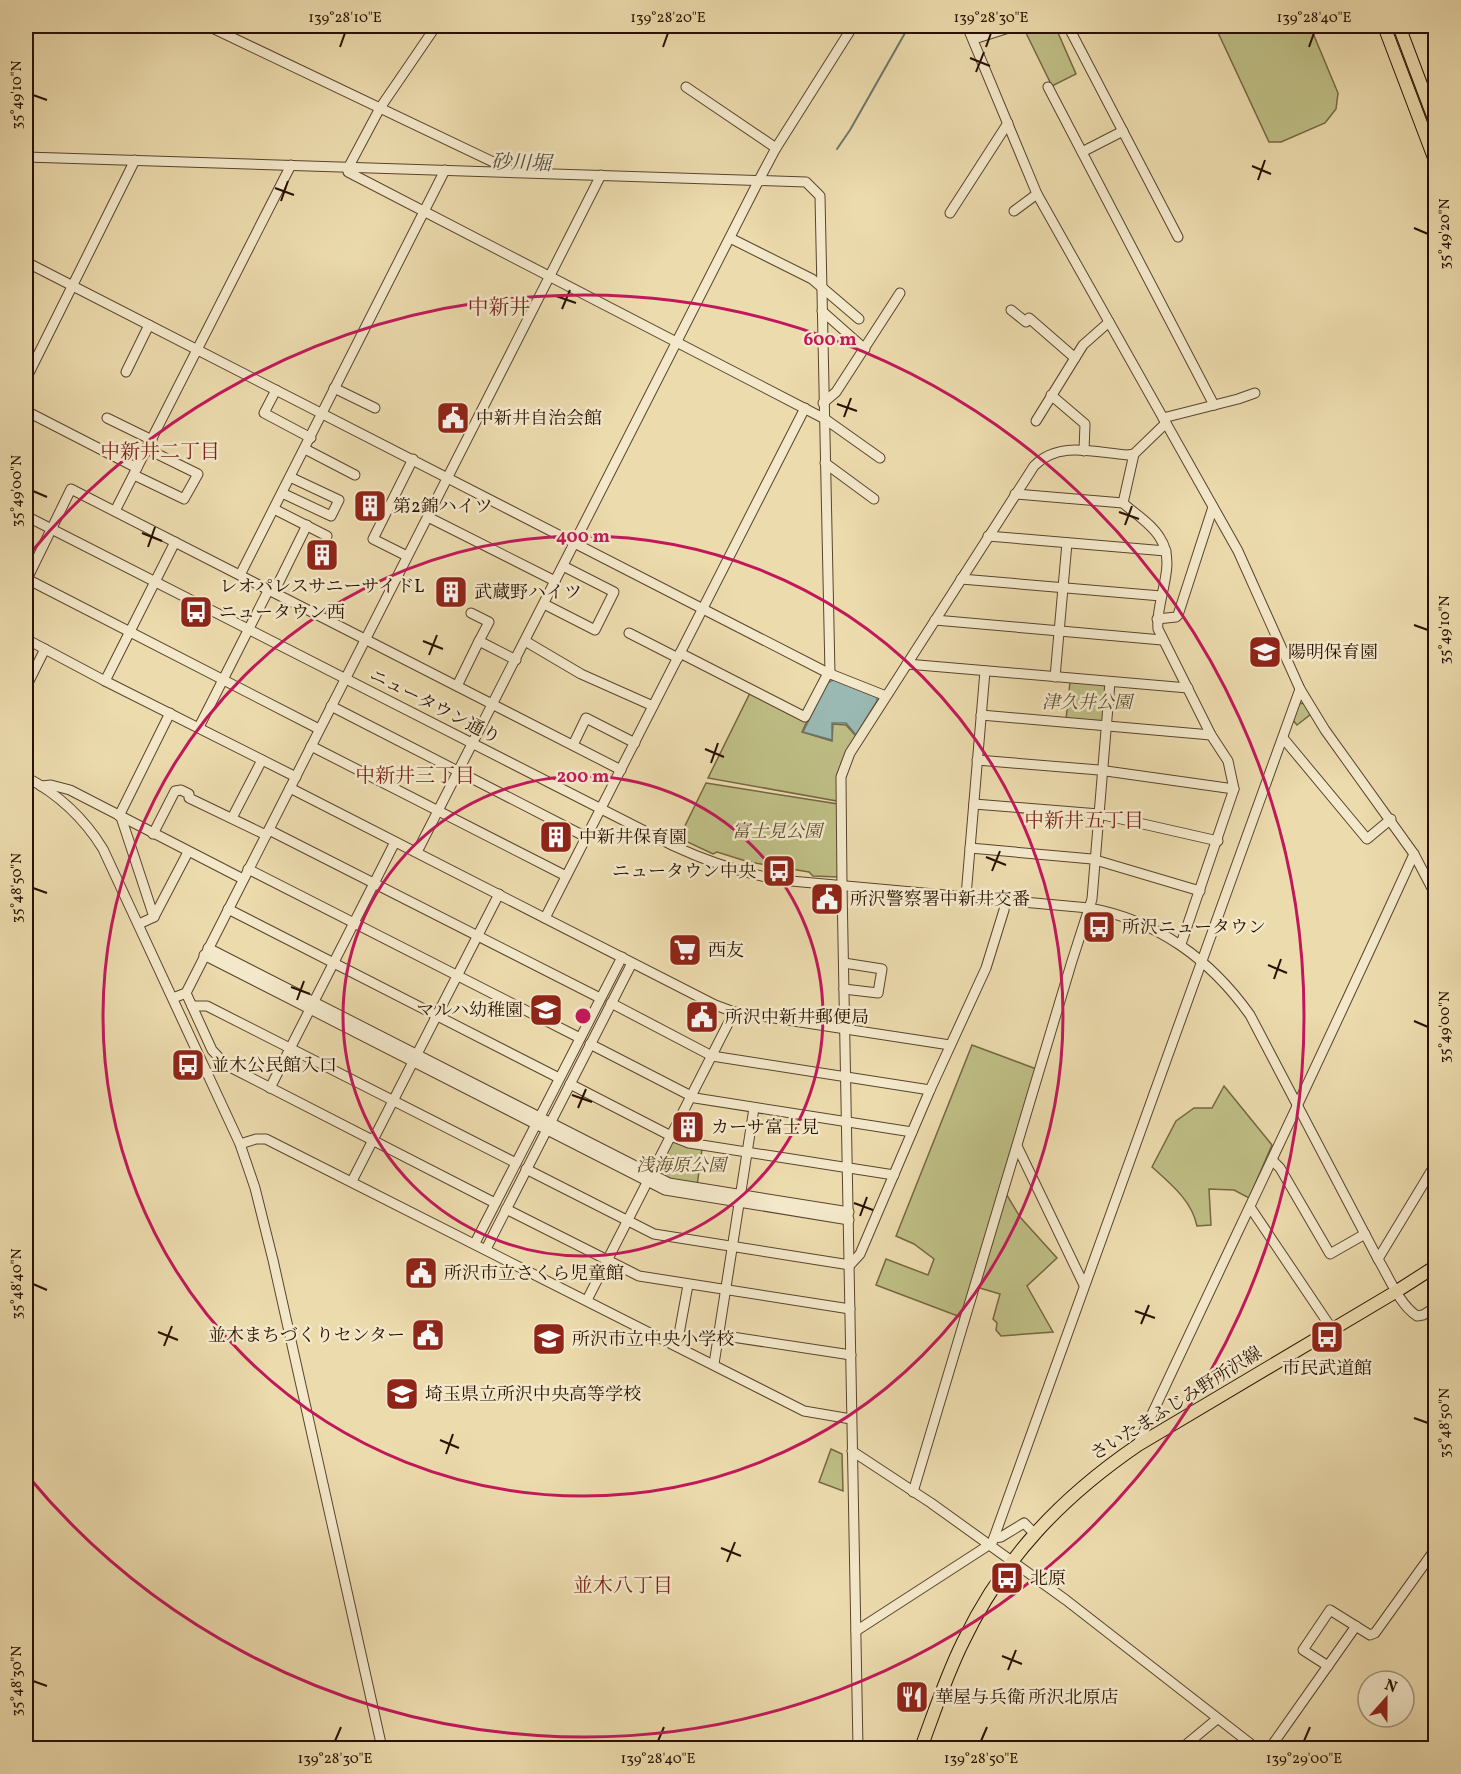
<svg xmlns="http://www.w3.org/2000/svg" width="1461" height="1774" font-family="Vollkorn,'Noto Serif JP',serif">
  <style>
    .green { fill: #bebe85; stroke: #746743; stroke-width: 1.5 }
    .water { fill: #9ab9b2; stroke: #6d756b; stroke-width: 1.5 }
    .lines { fill: none; stroke-linecap: round; stroke-linejoin: round }
    .stream { stroke: #6d756b; stroke-width: 2 }
    .minor-casing { stroke: #5a432c; stroke-width: 11 }
    .major-casing { stroke: #291001; stroke-width: 14 }
    .minor { stroke: #f3e8ca; stroke-width: 9 }
    .major { stroke: #ecdbad; stroke-width: 12 }
    .ticks { fill: none; stroke: #291001; stroke-width: 2 }
    .ring { fill: none; stroke: #c2185b; stroke-width: 3 }
    .labels { text-anchor: middle; stroke-width: 5; stroke-linejoin: round; paint-order: stroke }
    .poi-label { font-size: 18px; fill: #291001; stroke: #f3e8ca; text-anchor: start }
    .park-label { font-size: 18px; font-style: italic; fill: #5d4d2f; stroke: #f3e8ca }
    .street-label { font-size: 18px; fill: #291001; stroke: #f3e8ca }
    .water-label { font-size: 20px; font-style: italic; fill: #514b3f; stroke: #f3e8ca }
    .neighbourhood-label { font-size: 20px; fill: #7a1f14; stroke: #f3e8ca }
    .quarter-label { font-size: 21px; fill: #7a1f14; stroke: #f3e8ca }
    .centre { fill: #c2185b; stroke: #f3e8ca; stroke-width: 3 }
    .ring-label { font-size: 18px; text-anchor: middle; font-weight: bold; fill: #c2185b; stroke: #f3e8ca; stroke-width: 5; stroke-linejoin: round; paint-order: stroke }
    .neatline { fill: none; stroke: #291001; stroke-width: 2 }
    .ticks-label { font-size: 15px; text-anchor: middle; fill: #291001 }
  </style>
  <rect width="100%" height="100%" fill="#ecdbad"/>
  <filter id="stains"><feTurbulence type="fractalNoise" baseFrequency=".00333" numOctaves="4"/><feColorMatrix values="0 0 0 0 .2 0 0 0 0 .09 0 0 0 0 .02 0 0 0 .5 -.17"/></filter>
  <radialGradient id="worn" r=".72"><stop offset=".6" stop-color="#630" stop-opacity="0"/><stop offset="1" stop-color="#630" stop-opacity=".3"/></radialGradient>
  <g class="green">
    <polygon points="1037,26 1055,26 1076,74 1052,86 1025,31"/>
    <polygon points="1215,26 1310,26 1338,93 1336,109 1325,123 1281,142 1269,142"/>
    <polygon points="1070,682 1107,685 1104,722 1066,719"/>
    <path d="M750,693L807,721L802,732L832,741L833,724L846,725L856,736C839,764 837,768 837,801L708,778Z"/>
    <polygon points="1304,703 1311,714 1297,725 1292,719 1298,704"/>
    <polygon points="706,783 838,804 838,877 813,876 809,872 749,862 717,852 713,854 679,838"/>
    <polygon points="972,1045 1039,1070 1002,1187 1020,1217 1057,1258 1027,1286 1053,1332 1001,1336 996,1330 997,1323 993,1319 1000,1294 973,1286 963,1318 876,1285 886,1259 928,1275 934,1259 914,1244 896,1236"/>
    <path d="M1224,1086L1272,1145L1249,1198L1234,1190L1209,1189L1211,1225L1197,1226C1192,1201 1171,1184 1152,1167L1176,1121L1194,1108H1212Z"/>
    <polygon points="675,1141 702,1149 697,1186 679,1183 659,1175 657,1171 672,1142"/>
    <polygon points="831,1449 842,1454 843,1491 819,1482"/>
  </g>
  <polygon class="water" points="835,679 877,697 877,701 856,735 846,723 832,723 832,740 803,732 827,683"/>
  <g class="lines">
    <polyline class="stream" points="837,149 850,130 909,26"/>
    <g class="minor-casing">
      <g id="minor">
        <polyline points="208,26 512,171"/>
        <polyline points="436,26 380,108 348,168 348,172 825,419 880,458"/>
        <polyline points="967,26 1037,194 1238,551 1300,689 1325,730 1414,854 1436,896"/>
        <polyline points="1068,26 1178,237"/>
        <polyline points="974,39 1015,26"/>
        <polyline points="686,87 776,148"/>
        <polyline points="1048,87 1214,405"/>
        <polyline points="1082,152 1123,131"/>
        <polyline points="26,157 806,182 820,196 830,674"/>
        <polyline points="1014,211 1037,194"/>
        <polyline points="950,213 1008,123"/>
        <polyline points="730,238 812,279 859,319"/>
        <polyline points="26,262 828,673 886,696"/>
        <polyline points="1011,310 1026,322 1029,318 1075,358"/>
        <polyline points="822,311 865,349"/>
        <polyline points="126,372 149,325"/>
        <polyline points="26,379 135,160"/>
        <polyline points="334,388 375,408"/>
        <polyline points="276,390 264,413 311,438"/>
        <polyline points="1051,395 1085,424 1084,451"/>
        <polyline points="823,403 836,392 900,293"/>
        <polyline points="26,411 137,468"/>
        <polyline points="107,418 152,440"/>
        <polyline points="1163,418 1238,399 1255,393"/>
        <polyline points="1036,421 1083,345 1109,322"/>
        <polyline points="305,449 355,475"/>
        <path d="M1134,454L1123,503C1135,514 1152,524 1160,538C1178,565 1155,600 1158,629L1211,735L1228,761L1234,789L1181,944"/>
        <polyline points="825,463 874,499"/>
        <polyline points="134,475 184,499 198,474 147,449"/>
        <polyline points="282,493 331,516 339,500 290,477"/>
        <polyline points="1015,494 1123,503"/>
        <polyline points="274,509 327,536"/>
        <polyline points="115,511 291,165"/>
        <path d="M26,516L674,846C708,862 743,873 780,880L1089,908C1157,920 1211,960 1250,1015L1378,1259C1389,1277 1399,1304 1417,1316L1423,1315L1436,1307"/>
        <polyline points="428,517 555,581"/>
        <polyline points="988,536 1166,551"/>
        <polyline points="407,556 373,539 413,459"/>
        <polyline points="240,575 445,170"/>
        <polyline points="27,579 319,729"/>
        <polyline points="961,579 1161,596"/>
        <polyline points="26,581 71,489 621,770"/>
        <polyline points="274,592 307,525"/>
        <polyline points="544,604 595,630 614,592 563,566"/>
        <polyline points="471,613 489,622 479,641 516,660"/>
        <polyline points="1157,619 1176,617 1178,615 1213,507"/>
        <polyline points="935,620 1162,640"/>
        <polyline points="629,633 678,658"/>
        <polyline points="26,639 105,681 296,777"/>
        <polyline points="525,641 581,674 653,706"/>
        <polyline points="680,653 805,717 828,673"/>
        <polyline points="907,664 1188,688"/>
        <polyline points="1055,677 1067,543"/>
        <polyline points="105,681 175,542"/>
        <polyline points="457,686 479,641"/>
        <polyline points="26,687 45,649"/>
        <polyline points="331,706 586,837"/>
        <polyline points="981,715 1211,735"/>
        <polyline points="199,727 269,589"/>
        <polyline points="1283,738 1367,839 1391,819"/>
        <polyline points="573,745 586,718 635,743"/>
        <polyline points="311,746 566,876"/>
        <polyline points="977,760 1099,770 1234,789"/>
        <path d="M26,777C58,794 84,818 103,849L240,1144L255,1188L273,1260L382,1748"/>
        <polyline points="41,786 51,785 70,790 243,879"/>
        <polyline points="290,788 715,1005 734,1012 950,1045"/>
        <polyline points="974,804 1099,814 1218,841"/>
        <polyline points="119,816 170,713"/>
        <polyline points="121,817 154,917 139,924"/>
        <polyline points="232,818 262,760"/>
        <polyline points="269,830 600,998"/>
        <polyline points="153,834 175,791 181,790 189,794 189,798 266,835"/>
        <polyline points="970,848 1092,859 1200,891"/>
        <polyline points="417,852 759,180 776,148 853,26"/>
        <polyline points="248,869 580,1038"/>
        <polyline points="966,896 985,671"/>
        <polyline points="228,909 559,1078"/>
        <polyline points="154,917 188,852"/>
        <polyline points="545,918 805,408"/>
        <polyline points="208,948 669,1183 849,1212"/>
        <polyline points="204,955 665,1190 849,1220"/>
        <polyline points="844,963 882,969 878,993 844,989"/>
        <polyline points="186,993 212,1050 226,1065 495,1203"/>
        <polyline points="173,998 186,993 601,175"/>
        <polyline points="611,1003 712,1056 930,1090"/>
        <polyline points="192,1006 207,1006 516,1163"/>
        <polyline points="590,1044 695,1098 912,1132"/>
        <polyline points="570,1084 671,1136 689,1143 894,1175"/>
        <polyline points="270,1088 395,842"/>
        <polyline points="240,1144 256,1139 266,1139 804,1411 851,1419"/>
        <polyline points="1017,1146 1084,1285"/>
        <polyline points="1272,1160 1280,1168 1330,1254 1365,1234"/>
        <polyline points="526,1169 654,1234 850,1265 860,1254 930,1090 986,968 1004,910 1005,900"/>
        <polyline points="352,1181 499,894"/>
        <polyline points="1250,1207 1332,1329"/>
        <polyline points="506,1209 639,1276 850,1309"/>
        <polyline points="475,1243 622,957"/>
        <polyline points="486,1249 632,963"/>
        <polyline points="1378,1259 1436,1163"/>
        <polyline points="587,1300 734,1012"/>
        <polyline points="719,1335 851,1355"/>
        <polyline points="677,1345 688,1285"/>
        <polyline points="714,1364 754,1108"/>
        <path d="M1138,1444C1230,1247 1324,1052 1414,854"/>
        <polyline points="852,1451 931,1503 1066,1600 1256,1748"/>
        <polyline points="913,1492 1072,961 1092,899 1110,682"/>
        <polyline points="994,1538 1001,1537 1024,1523 1034,1533"/>
        <polyline points="856,1631 992,1543 1300,689"/>
        <polyline points="1328,1666 1303,1650 1330,1610 1370,1635 1375,1633 1436,1548"/>
        <path d="M858,1748L842,886L841,777L850,753L1034,466C1059,440 1096,453 1128,455L1134,454L1166,423"/>
        <polyline points="1182,1748 1217,1719"/>
        <polyline points="1270,1748 1356,1626"/>
      </g>
    </g>
    <g class="major-casing">
      <g id="major">
        <polyline points="1384,26 1436,163"/>
        <polyline points="1399,26 1436,124"/>
        <path d="M921,1748C934,1713 946,1676 963,1642C1003,1558 1062,1497 1138,1445L1397,1291L1436,1266"/>
      </g>
    </g>
    <use href="#minor" class="minor"/>
    <use href="#major" class="major"/>
  </g>
  <path class="ticks" d="M340,47L345,33M663,47L668,33M986,47L991,33M1309,47L1314,33M970,58L990,66M976,72L984,52M33,95L47,100M1252,166L1271,174M1258,180L1265,160M275,188L294,195M281,201L288,181M1414,228L1428,234M556,296L576,303M562,309L570,290M837,404L857,411M844,417L851,398M33,491L47,497M1119,512L1139,519M1125,525L1132,506M142,533L162,541M148,547L155,527M1414,625L1428,630M423,641L443,649M429,655L437,635M705,749L724,757M711,763L718,743M986,857L1006,865M992,871L1000,851M33,888L47,893M1268,965L1287,973M1274,979L1281,959M291,987L310,994M297,1000L304,981M1414,1021L1428,1027M572,1095L592,1102M578,1108L586,1089M854,1203L873,1210M860,1216L867,1197M33,1284L47,1290M1135,1311L1155,1318M1141,1324L1149,1305M158,1332L178,1340M164,1346L172,1326M1414,1418L1428,1423M440,1440L459,1448M446,1454L453,1434M721,1548L741,1556M727,1562L735,1542M1002,1656L1022,1664M1008,1670L1016,1650M33,1681L47,1686M335,1741L341,1727M658,1741L664,1727M981,1741L987,1727M1304,1741L1310,1727"/>
  <g class="ring">
    <circle cx="583" cy="1016" r="240"/>
    <circle cx="583" cy="1016" r="480"/>
    <path d="M27 557A721 721 0 1 1 27 1475"/>
  </g>
  <defs>
    <g id="civic-square" transform="scale(1.725)"><rect x="-9" y="-9" width="18" height="18" rx="4" fill="#8f2418" stroke="#f3e8ca"/><path d="M-.6-6.5H3V-4.5H.6V-3L4-1V1h2V6H-6V1h2V-1L-.6-3ZM-1.2 2.5V6h2.4V2.5Z" fill="#fff"/></g>
    <g id="building-square" transform="scale(1.725)"><rect x="-9" y="-9" width="18" height="18" rx="4" fill="#8f2418" stroke="#f3e8ca"/><path d="M-4-6H4V6H1V3H-1V6H-4ZM-2.5-4.3h1.7v1.8h-1.7ZM.8-4.3h1.7v1.8H.8ZM-2.5-1h1.7V.8h-1.7ZM.8-1h1.7V.8H.8Z" fill="#fff"/></g>
    <g id="bus-square" transform="scale(1.725)"><rect x="-9" y="-9" width="18" height="18" rx="4" fill="#8f2418" stroke="#f3e8ca"/><path d="M-5-6H5V4H4V6H2V4H-2V6H-4V4H-5ZM-3.5-4V0h7V-4ZM-3.5 1.2v1.5H-2V1.2ZM2 1.2v1.5H3.5V1.2Z" fill="#fff"/></g>
    <g id="school-square" transform="scale(1.725)"><rect x="-9" y="-9" width="18" height="18" rx="4" fill="#8f2418" stroke="#f3e8ca"/><path d="M0-5L7-2L0 1L-7-2ZM-4 1L0 2.5L4 1V4Q0 6-4 4Z" fill="#fff"/></g>
    <g id="supermarket-square" transform="scale(1.725)"><rect x="-9" y="-9" width="18" height="18" rx="4" fill="#8f2418" stroke="#f3e8ca"/><path d="M-6-5.5h2.5l.6 2H6L4.5 2H-2.5L-4.4-4H-6ZM-1.5 3.2a1.3 1.3 0 1 0 .1 0ZM3 3.2a1.3 1.3 0 1 0 .1 0Z" fill="#fff"/></g>
    <g id="restaurant-square" transform="scale(1.725)"><rect x="-9" y="-9" width="18" height="18" rx="4" fill="#8f2418" stroke="#f3e8ca"/><path d="M-5-6h1v4h1v-4h1v4h1v-4h1v5L-1.5 .5V6h-2V.5L-5-1ZM5-6V6H3V1.5H1.5Q1.5-4 5-6Z" fill="#fff"/></g>
  </defs>
  <g fill-rule="evenodd">
    <use href="#civic-square" x="453" y="418"/>
    <use href="#building-square" x="370" y="506"/>
    <use href="#building-square" x="322" y="555"/>
    <use href="#building-square" x="451" y="592"/>
    <use href="#bus-square" x="196" y="612"/>
    <use href="#school-square" x="1265" y="652"/>
    <use href="#building-square" x="556" y="837"/>
    <use href="#bus-square" x="779" y="871"/>
    <use href="#civic-square" x="827" y="899"/>
    <use href="#bus-square" x="1099" y="927"/>
    <use href="#supermarket-square" x="685" y="950"/>
    <use href="#school-square" x="546" y="1010"/>
    <use href="#civic-square" x="702" y="1017"/>
    <use href="#bus-square" x="188" y="1065"/>
    <use href="#building-square" x="688" y="1127"/>
    <use href="#civic-square" x="421" y="1273"/>
    <use href="#civic-square" x="428" y="1335"/>
    <use href="#bus-square" x="1327" y="1337"/>
    <use href="#school-square" x="549" y="1339"/>
    <use href="#school-square" x="402" y="1394"/>
    <use href="#bus-square" x="1007" y="1578"/>
    <use href="#restaurant-square" x="912" y="1697"/>
  </g>
  <g class="labels">
    <g class="poi-label">
      <text x="476" y="424">中新井自治会館</text>
      <text x="393" y="512">第2錦ハイツ</text>
      <text x="322" y="592" text-anchor="middle">レオパレスサニーサイドL</text>
      <text x="474" y="598">武蔵野ハイツ</text>
      <text x="219" y="618">ニュータウン西</text>
      <text x="1288" y="658">陽明保育園</text>
      <text x="579" y="843">中新井保育園</text>
      <text x="756" y="877" text-anchor="end">ニュータウン中央</text>
      <text x="850" y="905">所沢警察署中新井交番</text>
      <text x="1122" y="933">所沢ニュータウン</text>
      <text x="708" y="956">西友</text>
      <text x="523" y="1016" text-anchor="end">マルハ幼稚園</text>
      <text x="725" y="1023">所沢中新井郵便局</text>
      <text x="211" y="1071">並木公民館入口</text>
      <text x="711" y="1133">カーサ富士見</text>
      <text x="444" y="1279">所沢市立さくら児童館</text>
      <text x="405" y="1341" text-anchor="end">並木まちづくりセンター</text>
      <text x="572" y="1345">所沢市立中央小学校</text>
      <text x="1327" y="1374" text-anchor="middle">市民武道館</text>
      <text x="425" y="1400">埼玉県立所沢中央高等学校</text>
      <text x="1030" y="1584">北原</text>
      <text x="935" y="1703">華屋与兵衛 所沢北原店</text>
    </g>
    <g class="park-label">
      <text x="1087" y="708">津久井公園</text>
      <text x="777" y="837">富士見公園</text>
      <text x="681" y="1171">浅海原公園</text>
    </g>
    <g class="street-label">
      <text transform="translate(435 706) rotate(27)" y="6">ニュータウン通り</text>
      <text transform="translate(1176 1403) rotate(-32)" y="6">さいたまふじみ野所沢線</text>
    </g>
    <g class="water-label">
      <text transform="translate(521 162) rotate(2)" y="7">砂川堀</text>
    </g>
    <g class="neighbourhood-label">
      <text x="160" y="458">中新井二丁目</text>
      <text x="415" y="782">中新井三丁目</text>
      <text x="1084" y="827">中新井五丁目</text>
      <text x="623" y="1592">並木八丁目</text>
    </g>
    <g class="quarter-label">
      <text x="499" y="314">中新井</text>
    </g>
  </g>
  <circle cx="583" cy="1016" r="9" class="centre"/>
  <g class="ring-label">
    <text x="830" y="345">600 m</text>
    <text x="583" y="542">400 m</text>
    <text x="583" y="782">200 m</text>
  </g>
  <rect width="1461" height="1774" fill="none" stroke="#ecdbad" stroke-width="66"/>
  <g transform="translate(1386 1699) rotate(21)"><circle r="28" fill="#f3e8ca" stroke="#a2927a" stroke-width="1.5"/>
  <path d="M0-4.5L10 22L0 15L-10 22Z" fill="#8f2418"/>
  <text y="-9" font-size="16" font-weight="bold" text-anchor="middle" fill="#291001">N</text>
  </g>
  <rect x="33" y="33" width="1395" height="1708" class="neatline"/>
  <g class="ticks-label">
    <text x="345" y="22">139°28'10"E</text>
    <text x="668" y="22">139°28'20"E</text>
    <text x="991" y="22">139°28'30"E</text>
    <text x="1314" y="22">139°28'40"E</text>
    <text transform="translate(16 95) rotate(-90)" y="5">35°49'10"N</text>
    <text transform="translate(1444 234) rotate(-90)" y="5">35°49'20"N</text>
    <text transform="translate(16 491) rotate(-90)" y="5">35°49'00"N</text>
    <text transform="translate(1444 630) rotate(-90)" y="5">35°49'10"N</text>
    <text transform="translate(16 888) rotate(-90)" y="5">35°48'50"N</text>
    <text transform="translate(1444 1027) rotate(-90)" y="5">35°49'00"N</text>
    <text transform="translate(16 1284) rotate(-90)" y="5">35°48'40"N</text>
    <text transform="translate(1444 1423) rotate(-90)" y="5">35°48'50"N</text>
    <text transform="translate(16 1681) rotate(-90)" y="5">35°48'30"N</text>
    <text x="335" y="1763">139°28'30"E</text>
    <text x="658" y="1763">139°28'40"E</text>
    <text x="981" y="1763">139°28'50"E</text>
    <text x="1304" y="1763">139°29'00"E</text>
  </g>
  <rect width="100%" height="100%" filter="url(#stains)"/>
  <rect width="100%" height="100%" fill="url(#worn)"/>
</svg>
